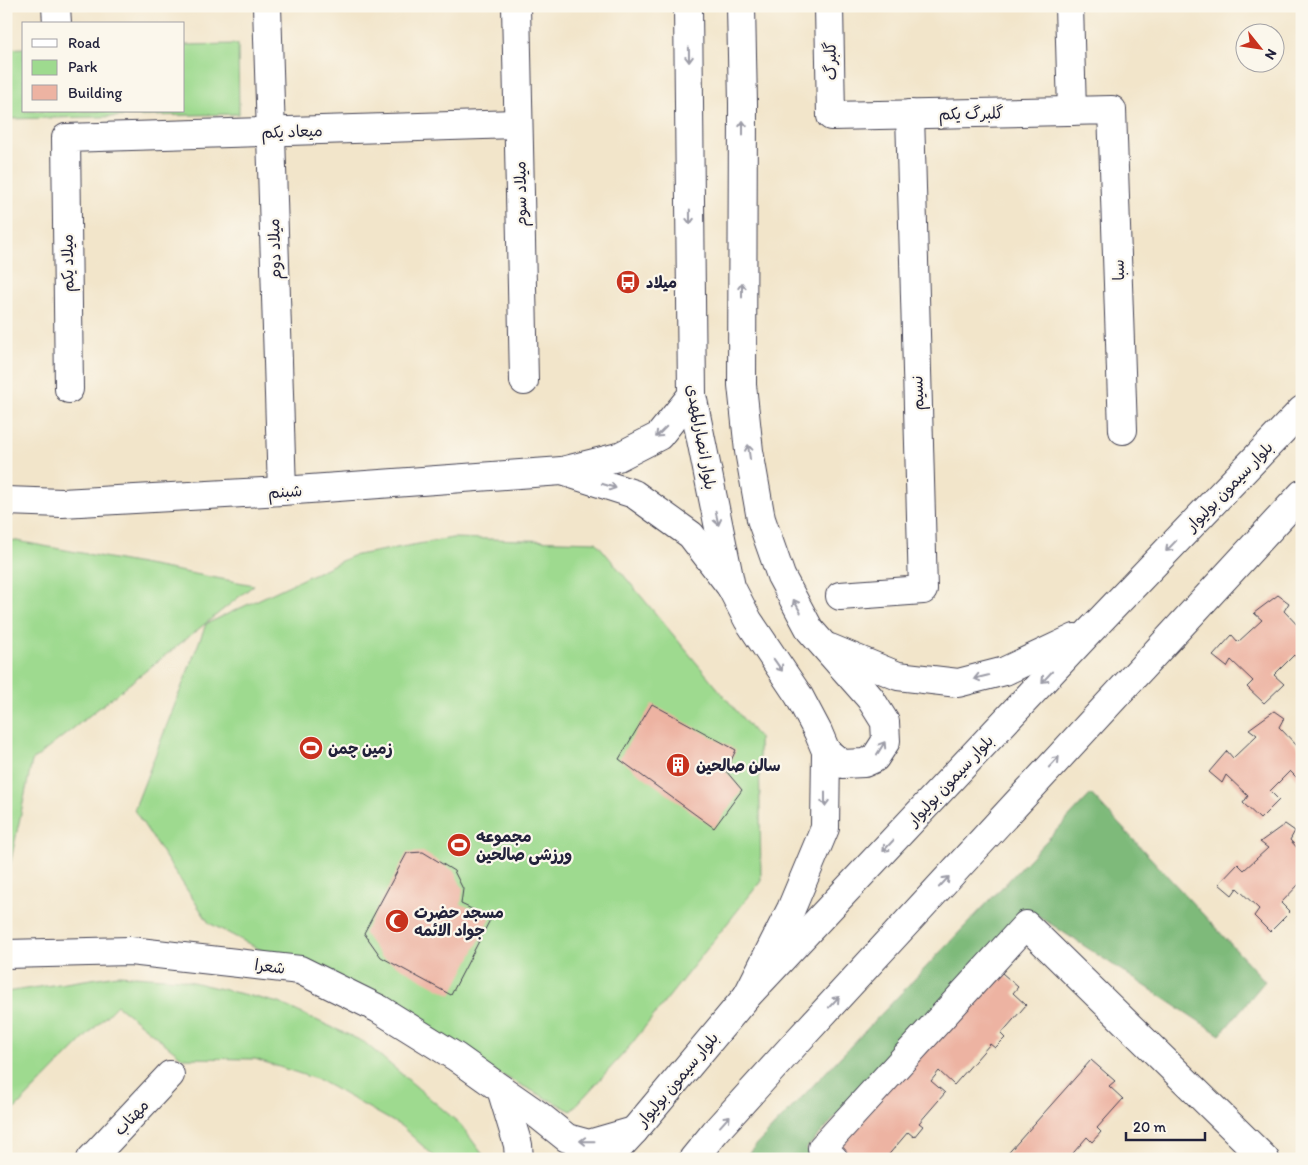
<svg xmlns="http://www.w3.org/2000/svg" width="1308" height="1165" font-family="Itim,'Playpen Sans Arabic',sans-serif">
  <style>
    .green { fill: #9eda8f; stroke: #607e65 }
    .forest { fill: #7eba7a; stroke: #506e5a }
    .building { fill: #edb3a2 }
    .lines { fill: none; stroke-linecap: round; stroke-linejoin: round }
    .minor-casing { stroke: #413f50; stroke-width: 30 }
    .major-casing { stroke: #413f50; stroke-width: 30 }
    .minor { stroke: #fff; stroke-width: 28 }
    .major { stroke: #fff; stroke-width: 28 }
    .oneway { stroke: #9c9ca7 }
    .labels { text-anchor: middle; stroke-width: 4.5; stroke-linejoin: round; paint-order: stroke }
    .street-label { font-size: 16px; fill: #22223b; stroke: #fbf7ec }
    .poi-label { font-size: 16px; font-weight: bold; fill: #22223b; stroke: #fbf7ec; text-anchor: start }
  </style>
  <rect width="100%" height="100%" fill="#fbf7ec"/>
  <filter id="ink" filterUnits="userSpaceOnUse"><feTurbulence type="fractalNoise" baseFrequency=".02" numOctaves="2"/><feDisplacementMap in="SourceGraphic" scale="10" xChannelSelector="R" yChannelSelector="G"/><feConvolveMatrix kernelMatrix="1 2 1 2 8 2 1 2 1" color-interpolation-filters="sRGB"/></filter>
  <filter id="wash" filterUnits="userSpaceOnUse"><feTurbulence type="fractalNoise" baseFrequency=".0096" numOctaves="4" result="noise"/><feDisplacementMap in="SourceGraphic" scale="20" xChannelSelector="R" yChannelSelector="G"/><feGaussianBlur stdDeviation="1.12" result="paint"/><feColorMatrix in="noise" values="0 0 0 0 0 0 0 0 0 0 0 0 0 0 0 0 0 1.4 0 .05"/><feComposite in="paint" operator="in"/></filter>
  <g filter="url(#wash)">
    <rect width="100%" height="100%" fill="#f2e5ca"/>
    <g class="green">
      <polygon points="238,44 239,114 6,119 6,49 24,48 24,111 184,111 184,45"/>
      <polygon points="452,538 596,542 759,738 761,881 625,1052 571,1111 209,923 134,810 206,624 352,556"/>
      <polygon points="6,539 254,585 32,761 6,884"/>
      <polygon points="118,975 180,979 279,1003 364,1042 460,1124 486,1159 437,1159 401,1126 319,1080 255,1059 183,1058 117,1005 6,1118 6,992"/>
    </g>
    <polygon class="forest" points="1091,794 1265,981 1220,1035 1028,909 806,1149 816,1159 743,1159"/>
    <g id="blocks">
      <g class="building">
        <polygon points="1278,595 1289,603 1284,611 1302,630 1302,663 1294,655 1274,675 1284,684 1264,703 1247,687 1253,681 1231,660 1227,667 1213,656 1232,635 1238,642 1262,620 1254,613"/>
        <polygon points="652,704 736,750 726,771 742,790 714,828 619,759"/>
        <polygon points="1274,711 1284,718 1279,727 1302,751 1302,779 1300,781 1290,771 1270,791 1279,800 1260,819 1243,803 1248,796 1226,775 1222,783 1209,772 1227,751 1233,758 1257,735 1249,729"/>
        <polygon points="1285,824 1295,831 1290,840 1302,853 1302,885 1300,883 1281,903 1290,912 1270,932 1254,916 1259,909 1237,888 1232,895 1219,884 1238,864 1244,870 1268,848 1260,842"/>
        <polygon points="423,852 454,871 463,889 461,904 491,918 451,995 381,957 364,933 407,853"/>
        <polygon points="994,966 1018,987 1013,993 1026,1005 1001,1034 1005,1038 995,1048 990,1044 954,1085 939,1071 931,1081 945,1093 919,1123 923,1126 914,1137 908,1132 885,1159 854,1159 836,1144"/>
        <polygon points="1091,1060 1115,1081 1109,1086 1123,1099 1097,1128 1101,1132 1092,1142 1087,1137 1068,1159 1003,1159"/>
      </g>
    </g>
  </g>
  <g filter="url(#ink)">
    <use href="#blocks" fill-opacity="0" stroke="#413f50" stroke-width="1"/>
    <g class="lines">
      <g class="minor-casing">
        <g id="minor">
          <polyline points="56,6 57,24"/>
          <polyline points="267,6 282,491"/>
          <polyline points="516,6 524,381"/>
          <polyline points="829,6 831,116 1112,110 1123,430"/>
          <polyline points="1069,6 1072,111"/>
          <polyline points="69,389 66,138 518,124"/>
          <polyline points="562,471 634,494 691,535 731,587"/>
          <polyline points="6,501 62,503 282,491 562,471 618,457 659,436 692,395"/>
          <polyline points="840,596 923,590 910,114"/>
          <polyline points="6,954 130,951 300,970 379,1009 456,1057 501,1089"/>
          <polyline points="91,1159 170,1075"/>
          <polyline points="519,1159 518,1145 501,1089 537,1114 567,1138 589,1144 634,1131"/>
          <polyline points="834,1159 822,1148 1026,925 1265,1159"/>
        </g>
      </g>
      <g class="major-casing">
        <g id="major">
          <polyline points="688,6 692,395 731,587 748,620 799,696 818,732 826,751 825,828 791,909 747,996"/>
          <polyline points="741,6 743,104 742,385 749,451 761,519 781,576 810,630 870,698 885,722 886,741 875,758 864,763 842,764 826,751"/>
          <polyline points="830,648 898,676 958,683 1005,671 1075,638"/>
          <polyline points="608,1159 634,1131 747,996 1090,631 1302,410"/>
          <polyline points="693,1159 715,1132 793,1046 1302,494"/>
        </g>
      </g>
      <use href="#minor" class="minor"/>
      <use href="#major" class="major"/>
    </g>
    <defs><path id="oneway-shaft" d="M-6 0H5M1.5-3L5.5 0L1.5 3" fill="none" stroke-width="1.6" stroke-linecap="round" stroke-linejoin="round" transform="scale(1.25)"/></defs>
    <g class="oneway">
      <use href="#oneway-shaft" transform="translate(689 55) rotate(89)"/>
      <use href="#oneway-shaft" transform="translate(743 128) rotate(-90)"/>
      <use href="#oneway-shaft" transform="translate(690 217) rotate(89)"/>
      <use href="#oneway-shaft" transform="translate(742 290) rotate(-90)"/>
      <use href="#oneway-shaft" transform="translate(661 432) rotate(135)"/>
      <use href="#oneway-shaft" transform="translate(749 452) rotate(-98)"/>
      <use href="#oneway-shaft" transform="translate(609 486) rotate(17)"/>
      <use href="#oneway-shaft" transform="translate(717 518) rotate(78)"/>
      <use href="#oneway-shaft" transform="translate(1171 546) rotate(134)"/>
      <use href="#oneway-shaft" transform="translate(797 606) rotate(-119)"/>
      <use href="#oneway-shaft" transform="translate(778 665) rotate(55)"/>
      <use href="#oneway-shaft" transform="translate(981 677) rotate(166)"/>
      <use href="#oneway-shaft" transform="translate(1047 677) rotate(133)"/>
      <use href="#oneway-shaft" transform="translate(881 748) rotate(-58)"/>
      <use href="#oneway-shaft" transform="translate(1054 762) rotate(-47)"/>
      <use href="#oneway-shaft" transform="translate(825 799) rotate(90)"/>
      <use href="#oneway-shaft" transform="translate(888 846) rotate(133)"/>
      <use href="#oneway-shaft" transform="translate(944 882) rotate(-47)"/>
      <use href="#oneway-shaft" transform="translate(834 1002) rotate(-47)"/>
      <use href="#oneway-shaft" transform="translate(725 1121) rotate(-48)"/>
      <use href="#oneway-shaft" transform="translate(587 1141) rotate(-179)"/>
    </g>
  </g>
  <defs>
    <g id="bus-disc" transform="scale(1.25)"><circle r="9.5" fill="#c8321e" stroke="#fbf7ec"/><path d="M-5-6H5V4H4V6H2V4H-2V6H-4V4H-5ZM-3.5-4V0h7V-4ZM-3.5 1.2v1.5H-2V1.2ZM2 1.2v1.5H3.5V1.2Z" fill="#fff"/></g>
    <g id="stadium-disc" transform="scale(1.25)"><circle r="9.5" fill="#c8321e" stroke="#fbf7ec"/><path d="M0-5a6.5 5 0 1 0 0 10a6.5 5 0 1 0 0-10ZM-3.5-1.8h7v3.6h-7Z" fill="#fff"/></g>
    <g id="building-disc" transform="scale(1.25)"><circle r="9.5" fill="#c8321e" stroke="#fbf7ec"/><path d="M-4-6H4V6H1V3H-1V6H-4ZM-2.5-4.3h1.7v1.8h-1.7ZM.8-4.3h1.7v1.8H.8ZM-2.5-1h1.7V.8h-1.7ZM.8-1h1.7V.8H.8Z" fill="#fff"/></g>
    <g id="mosque-disc" transform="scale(1.25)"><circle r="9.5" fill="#c8321e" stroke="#fbf7ec"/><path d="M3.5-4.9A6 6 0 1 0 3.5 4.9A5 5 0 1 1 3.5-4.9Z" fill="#fff"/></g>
  </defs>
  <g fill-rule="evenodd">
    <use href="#bus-disc" x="628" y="282"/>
    <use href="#stadium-disc" x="311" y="748"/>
    <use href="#building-disc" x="678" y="765"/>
    <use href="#stadium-disc" x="459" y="845"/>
    <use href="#mosque-disc" x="397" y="921"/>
  </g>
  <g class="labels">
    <g class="street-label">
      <text transform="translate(830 61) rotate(-91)" y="6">گلبرگ</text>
      <text transform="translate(971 113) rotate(-1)" y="6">گلبرگ یکم</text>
      <text transform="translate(292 131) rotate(-2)" y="6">میعاد یکم</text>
      <text transform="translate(520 194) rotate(-91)" y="6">میلاد سوم</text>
      <text transform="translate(274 249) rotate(-92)" y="6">میلاد دوم</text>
      <text transform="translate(67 263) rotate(-91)" y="6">میلاد یکم</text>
      <text transform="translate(1118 270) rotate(-92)" y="6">سبا</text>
      <text transform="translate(917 393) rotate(-92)" y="6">نسیم</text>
      <text transform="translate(702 437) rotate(80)" y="6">بلوار انصارالمهدی</text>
      <text transform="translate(1229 486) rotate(-46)" y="6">بلوار سیمون بولیوار</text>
      <text transform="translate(285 491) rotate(-4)" y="6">شبنم</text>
      <text transform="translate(950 780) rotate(-47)" y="6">بلوار سیمون بولیوار</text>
      <text transform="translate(270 966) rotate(7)" y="6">شعرا</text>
      <text transform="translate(677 1079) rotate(-50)" y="6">بلوار سیمون بولیوار</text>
      <text transform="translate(131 1117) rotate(-47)" y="6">مهتاب</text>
    </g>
    <g class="poi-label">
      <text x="646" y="288">میلاد</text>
      <text x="328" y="754">زمین چمن</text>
      <text x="696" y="771">سالن صالحین</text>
      <text x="476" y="842">مجموعه<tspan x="476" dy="18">ورزشی صالحین</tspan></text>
      <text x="414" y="918">مسجد حضرت<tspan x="414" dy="18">جواد الائمه</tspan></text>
    </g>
  </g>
  <rect width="1308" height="1165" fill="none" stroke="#fbf7ec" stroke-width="25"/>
  <rect x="22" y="22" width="162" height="90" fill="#fbf7ec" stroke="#a4a2a5"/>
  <rect x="32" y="39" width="25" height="8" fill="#ffffff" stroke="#a4a2a5"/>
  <text x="68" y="48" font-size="15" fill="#22223b">Road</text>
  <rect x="32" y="60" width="25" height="15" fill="#9eda8f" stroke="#a4a2a5"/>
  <text x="68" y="72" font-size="15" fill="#22223b">Park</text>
  <rect x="32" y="85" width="25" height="15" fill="#edb3a2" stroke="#a4a2a5"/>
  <text x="68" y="98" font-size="15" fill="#22223b">Building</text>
  <g transform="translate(1260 48) rotate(120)"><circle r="24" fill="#fbf7ec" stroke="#a4a2a5"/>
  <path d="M0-4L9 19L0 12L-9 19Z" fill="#c8321e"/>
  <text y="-8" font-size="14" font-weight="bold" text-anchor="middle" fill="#22223b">N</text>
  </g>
  <path d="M1126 1132v8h79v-8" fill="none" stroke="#22223b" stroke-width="2.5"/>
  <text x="1133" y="1132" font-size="15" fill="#22223b" stroke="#fbf7ec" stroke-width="4" paint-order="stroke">20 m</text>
</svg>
